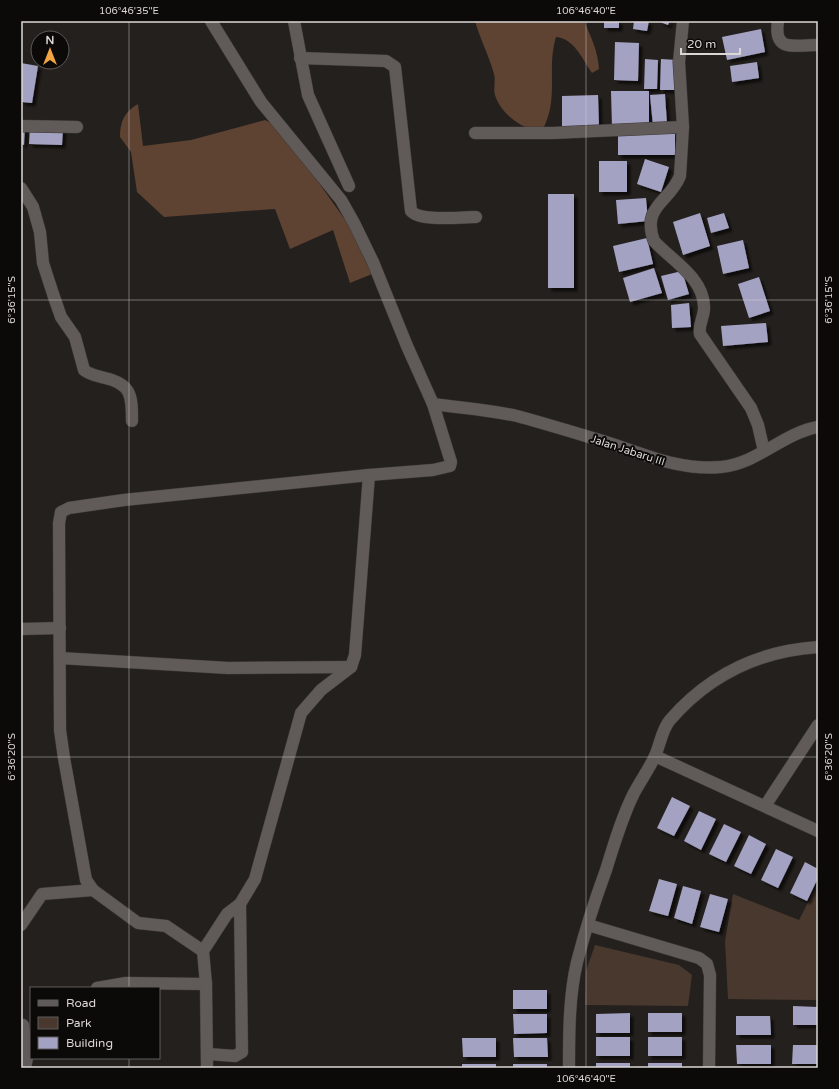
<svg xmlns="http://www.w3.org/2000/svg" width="839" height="1089" font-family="'Varela Round',sans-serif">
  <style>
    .green { fill: #49382e }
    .forest { fill: #5e4232 }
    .building { fill: #a4a2c3; filter: url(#shadow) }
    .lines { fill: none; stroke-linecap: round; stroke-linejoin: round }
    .minor-casing { stroke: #3e3a38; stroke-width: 13 }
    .minor { stroke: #605b58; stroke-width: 12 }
    .ticks { fill: none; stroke: #dad7d5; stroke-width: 1; stroke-opacity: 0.45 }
    .labels { text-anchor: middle; stroke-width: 4; stroke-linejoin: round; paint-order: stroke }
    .street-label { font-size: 11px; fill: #dad7d5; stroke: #0c0a09 }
    .neatline { fill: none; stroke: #dad7d5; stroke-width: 1.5 }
    .ticks-label { font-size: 10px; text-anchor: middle; fill: #dad7d5 }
  </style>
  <defs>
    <filter id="shadow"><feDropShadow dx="3.5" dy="3.5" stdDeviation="1" flood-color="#0009"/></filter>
  </defs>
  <rect width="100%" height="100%" fill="#24201d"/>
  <g class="green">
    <polygon points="818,883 818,1000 728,999 725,941 733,894 799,920"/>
    <polygon points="595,945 679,965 692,975 688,1006 585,1005 586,971"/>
  </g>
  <g class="forest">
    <path d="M475,21H584C591,37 598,51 599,69L592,73C582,59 575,39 556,37C546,70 560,98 542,131C523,131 500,113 495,95C493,88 496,81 494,74C489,56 480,39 475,21Z"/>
    <path d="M138,104L143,146L191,140L265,120L280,128L348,224L372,274L350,283L333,230L290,249L275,209L164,217L137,192L131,152L120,137C120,122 124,112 138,104Z"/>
  </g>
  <g class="building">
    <rect x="604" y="21" width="15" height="7"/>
    <polygon points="634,21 649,21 647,31 633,29"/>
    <polygon points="657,21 670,21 668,25"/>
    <polygon points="761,29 765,52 727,60 722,37"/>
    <polygon points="615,42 639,43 638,81 614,80"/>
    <polygon points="645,59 658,60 657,89 644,89"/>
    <polygon points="661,59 677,60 676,90 660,90"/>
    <polygon points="757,62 759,78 732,82 730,66"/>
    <polygon points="21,63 38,66 32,103 21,102"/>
    <polygon points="611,91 649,91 649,128 612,128"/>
    <polygon points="665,94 667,125 653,126 650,95"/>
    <polygon points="598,95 599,127 562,127 562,96"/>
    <polygon points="21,126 25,126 24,145 21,144"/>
    <polygon points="30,127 63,129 62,145 29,144"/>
    <rect x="618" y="134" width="57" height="21"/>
    <polygon points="645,159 669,167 661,192 637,184"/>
    <rect x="599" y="161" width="28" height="31"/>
    <rect x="548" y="194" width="26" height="94"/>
    <polygon points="646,198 648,221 618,224 616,200"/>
    <polygon points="700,213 710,246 683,255 673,222"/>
    <polygon points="724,213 729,228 711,233 707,218"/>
    <polygon points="647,238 653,264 619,272 613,246"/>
    <polygon points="743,240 749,268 723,274 717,246"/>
    <polygon points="654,268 662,293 630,302 623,278"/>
    <polygon points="682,271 689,294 668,300 661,276"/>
    <polygon points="759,277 770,311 749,318 738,284"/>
    <polygon points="689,303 691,327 672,328 671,305"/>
    <polygon points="766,323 768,342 723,346 721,326"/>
    <polygon points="672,797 690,806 674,836 657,828"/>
    <polygon points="699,811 716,819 701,850 684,841"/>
    <polygon points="724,824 741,832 726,862 709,854"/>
    <polygon points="749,835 766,844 751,874 734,866"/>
    <polygon points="776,849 793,857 778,888 761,880"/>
    <polygon points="805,862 818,869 818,878 807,901 790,893"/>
    <polygon points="659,879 677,884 668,916 649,911"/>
    <polygon points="683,886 701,891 692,924 674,918"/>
    <polygon points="710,894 728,899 719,932 700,927"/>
    <rect x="513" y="990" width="34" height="19"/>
    <polygon points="793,1006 818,1007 818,1025 793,1025"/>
    <polygon points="630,1013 630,1033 596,1033 596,1014"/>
    <rect x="648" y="1013" width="34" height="19"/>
    <polygon points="513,1014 547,1014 547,1033 514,1034"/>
    <polygon points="736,1016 770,1016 771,1035 736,1035"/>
    <rect x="596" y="1037" width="34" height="19"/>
    <rect x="648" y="1037" width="34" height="19"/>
    <polygon points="462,1038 496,1038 496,1057 463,1057"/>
    <polygon points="513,1038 547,1038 548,1057 514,1057"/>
    <polygon points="736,1045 771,1045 771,1064 737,1064"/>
    <polygon points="793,1045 818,1045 818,1064 792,1064"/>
    <rect x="596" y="1063" width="34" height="5"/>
    <rect x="648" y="1063" width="34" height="5"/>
    <rect x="462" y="1064" width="34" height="4"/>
    <rect x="513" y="1064" width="34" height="4"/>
  </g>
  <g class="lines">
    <g class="minor-casing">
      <g id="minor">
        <polyline points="294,21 308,95 349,186"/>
        <path d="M683,21L679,62L683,127L680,176C670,202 641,206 654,241C671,260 703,277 704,306C705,316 698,324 700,334L751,408L758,425L764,451"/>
        <path d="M778,21C773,53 794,45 818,45"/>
        <path d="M300,58L386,61L395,67L411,211C420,222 461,217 476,217"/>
        <polyline points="21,126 77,127"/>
        <polyline points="475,133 553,133 683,127"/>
        <path d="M21,188L33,207L40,232L43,263L53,294L61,317L75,337L84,370C90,375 98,376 105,378C132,384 132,397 132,421"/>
        <path d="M433,404C461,408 490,410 517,416C543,423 569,431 596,439C639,451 674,471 721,467C757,464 783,433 818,427"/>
        <polyline points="21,629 60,628"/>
        <polyline points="60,658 228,668 351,667"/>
        <polyline points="655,756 818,831"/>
        <polyline points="765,806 818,725"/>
        <polyline points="21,925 42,894 93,890"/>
        <polyline points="588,925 699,958 707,964 710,975 709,1068"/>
        <polyline points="203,951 166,926 138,923 93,890 86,880 64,758 60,730 59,523 61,512 69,508 124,500 369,475 433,470 450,466 451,462 433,404 407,346 373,262 354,223 341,200 261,102 211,21"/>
        <polyline points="97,988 126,983 206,984"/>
        <polyline points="23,1025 27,1058 25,1068"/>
        <polyline points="208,1054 235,1056 242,1052 240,904"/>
        <polyline points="207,1068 206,984 203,951 227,914 240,904 255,879 301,713 321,690 351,667 355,655 369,475"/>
        <path d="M569,1068C569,1033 569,996 577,962C585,931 595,900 606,870C614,844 622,817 634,793C641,780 649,769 655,756C660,745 662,729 670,720C709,675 759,651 818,647"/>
      </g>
    </g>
    <use href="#minor" class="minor"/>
  </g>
  <path class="ticks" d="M129,21V988M586,21V1068M21,300H818M21,757H818M129,1058V1068"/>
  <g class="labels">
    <g class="street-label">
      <text transform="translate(628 450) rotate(18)" y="4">Jalan Jabaru III</text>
    </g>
  </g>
  <rect width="839" height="1089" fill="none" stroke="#0c0a09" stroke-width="44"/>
  <rect x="30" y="987" width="130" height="72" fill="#0c0a09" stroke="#5e5c5b"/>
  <rect x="38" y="1000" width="20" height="6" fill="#605b58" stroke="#5e5c5b"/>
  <text x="66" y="1007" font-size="12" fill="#dad7d5">Road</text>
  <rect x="38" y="1017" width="20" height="12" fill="#49382e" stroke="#5e5c5b"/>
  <text x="66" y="1027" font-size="12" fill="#dad7d5">Park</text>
  <rect x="38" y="1037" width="20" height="12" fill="#a4a2c3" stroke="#5e5c5b"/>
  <text x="66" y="1047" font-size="12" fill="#dad7d5">Building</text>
  <g transform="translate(50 50)"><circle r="19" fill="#0c0a09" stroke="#5e5c5b"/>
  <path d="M0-3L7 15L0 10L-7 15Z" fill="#f2a541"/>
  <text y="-6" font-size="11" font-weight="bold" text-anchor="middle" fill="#dad7d5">N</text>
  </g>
  <path d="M681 48v6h59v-6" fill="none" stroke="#dad7d5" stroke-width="2"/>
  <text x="687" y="48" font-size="12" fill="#dad7d5" stroke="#0c0a09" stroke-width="3" paint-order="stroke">20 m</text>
  <rect x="22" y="22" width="795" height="1045" class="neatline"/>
  <g class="ticks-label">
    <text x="129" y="14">106°46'35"E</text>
    <text x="586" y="14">106°46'40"E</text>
    <text transform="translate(11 300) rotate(-90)" y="4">6°36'15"S</text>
    <text transform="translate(828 300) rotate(-90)" y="4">6°36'15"S</text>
    <text transform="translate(11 757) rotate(-90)" y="4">6°36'20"S</text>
    <text transform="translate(828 757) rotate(-90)" y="4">6°36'20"S</text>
    <text x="586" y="1082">106°46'40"E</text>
  </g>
</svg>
